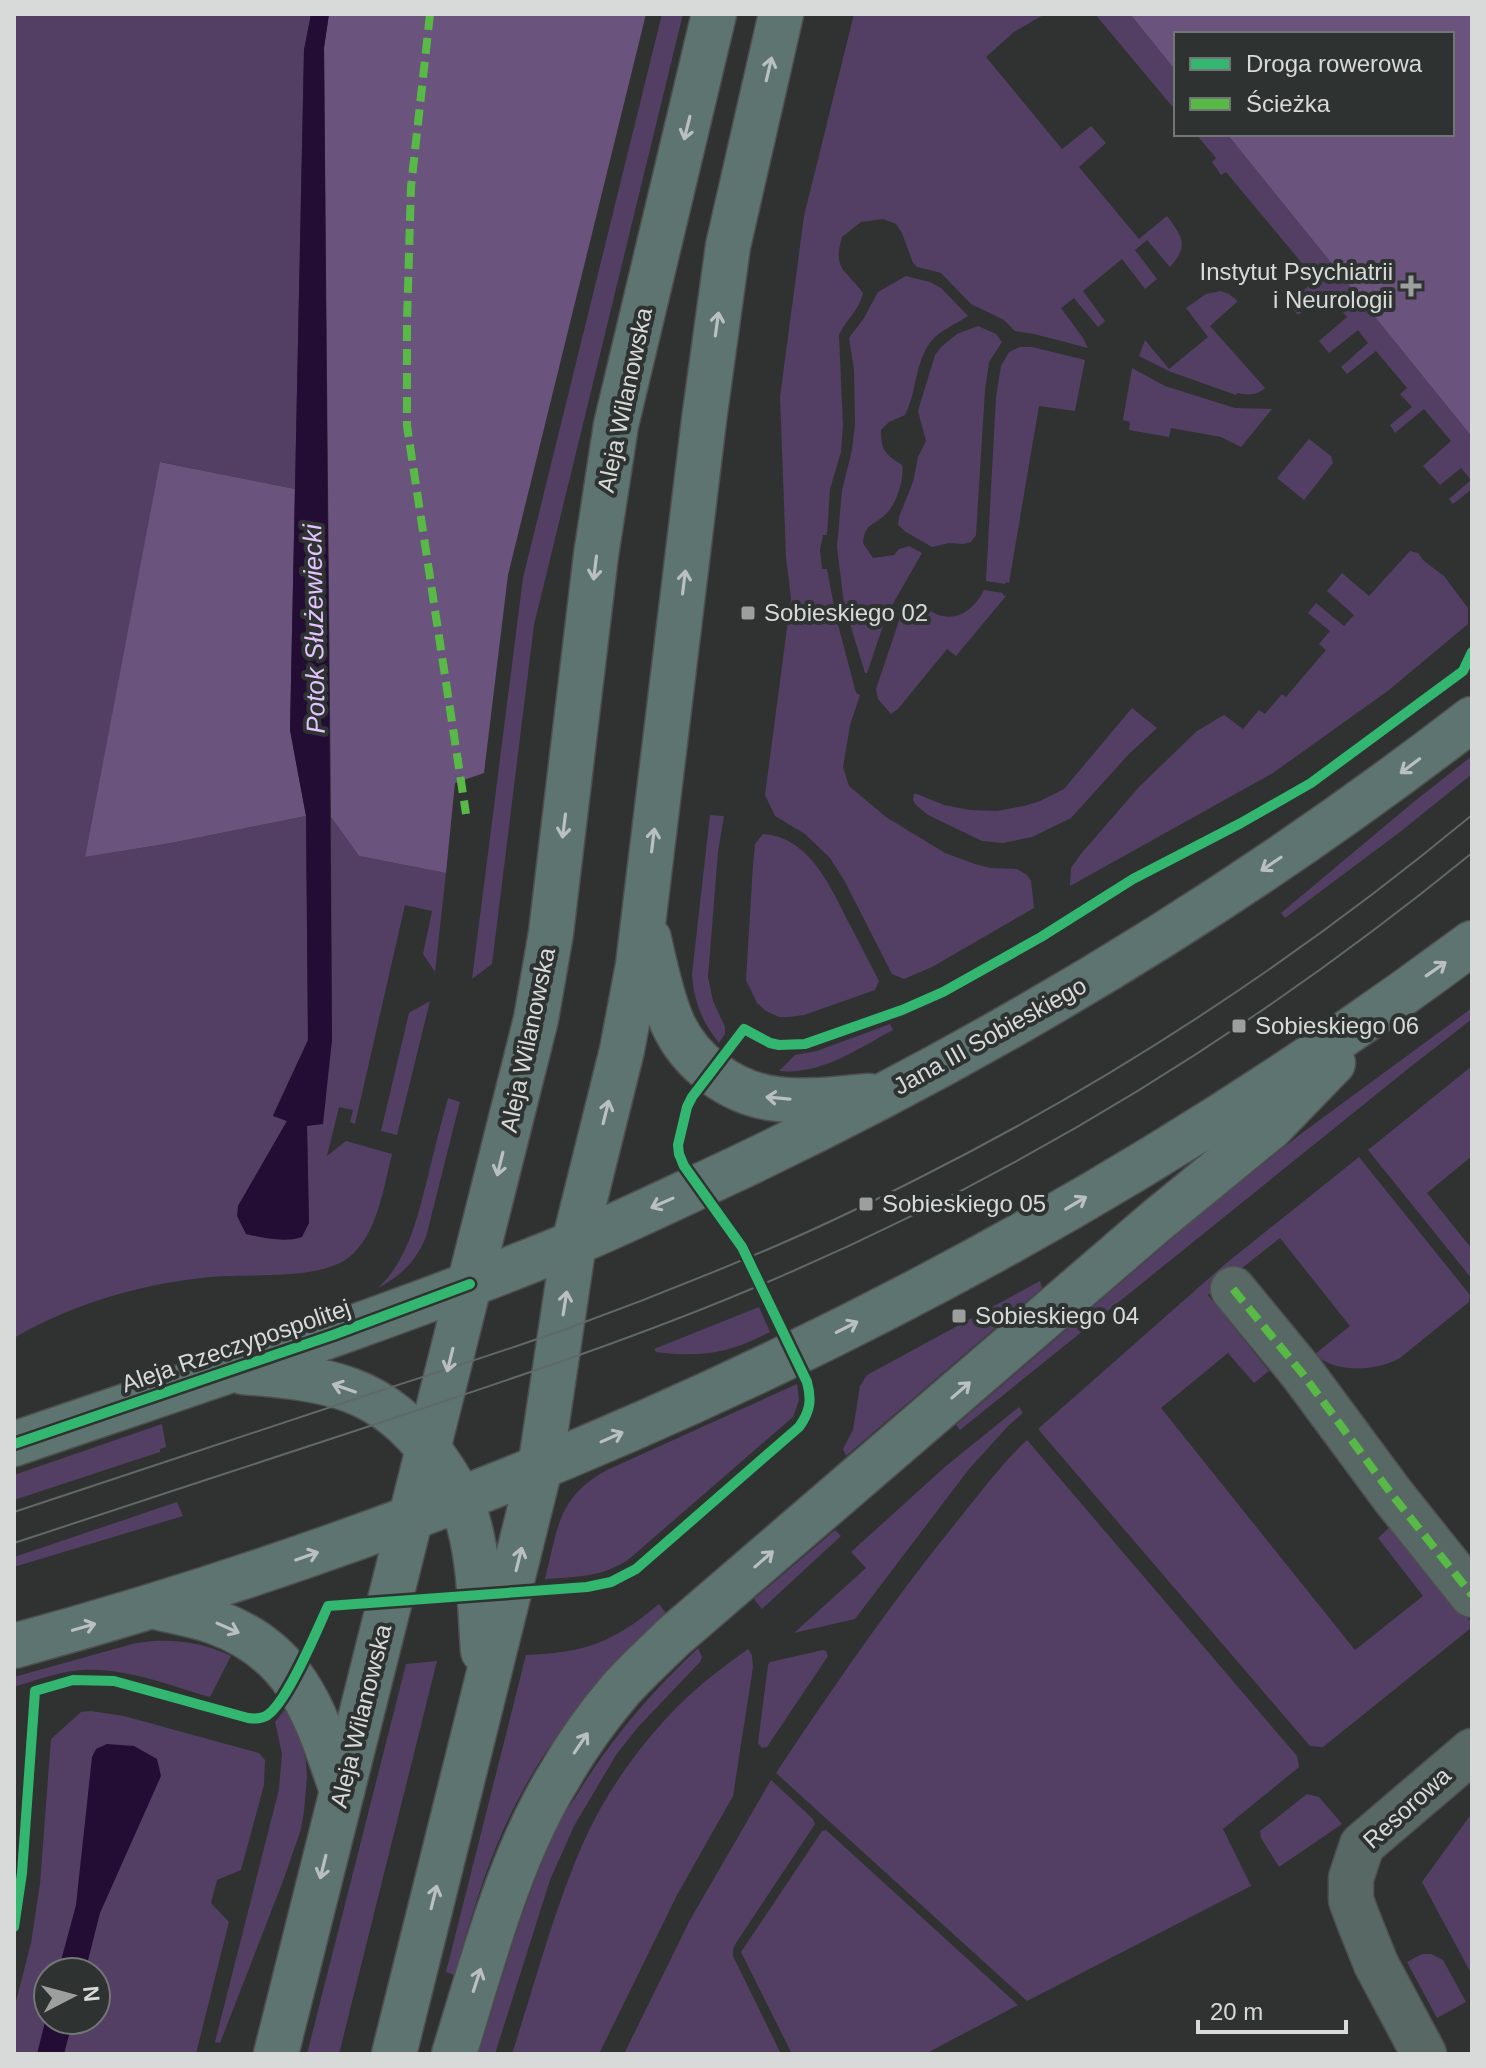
<svg xmlns="http://www.w3.org/2000/svg" width="1486" height="2068" font-family="Helvetica,sans-serif">
  <style>
    .green { fill: #533f64; fill-rule: evenodd }
    .forest { fill: #6a537d }
    .water { fill: #240d34 }
    .lines { fill: none; stroke-linecap: round; stroke-linejoin: round }
    .street-casing { stroke: #4e4f4f; stroke-width: 47 }
    .secondary-casing { stroke: #4e4f4f; stroke-width: 47 }
    .street { stroke: #586865; stroke-width: 44 }
    .secondary { stroke: #5e7470; stroke-width: 44 }
    .tram { stroke: #5f6967; stroke-width: 2 }
    .quiet { stroke: #58b947; stroke-width: 8; stroke-dasharray: 16 8; stroke-linecap: butt }
    .cycleway-casing { stroke: #2e3332; stroke-width: 15 }
    .cycleway { stroke: #33b770; stroke-width: 10 }
    .oneway { stroke: #b9c0bf }
    .poi-dot { fill: #9c9f9e; stroke: #2e3332; stroke-width: 3 }
    .labels { text-anchor: middle; stroke-width: 8; stroke-linejoin: round; paint-order: stroke }
    .poi-label { font-size: 24px; fill: #d7dad9; stroke: #2e3332; text-anchor: start }
    .street-label { font-size: 24px; fill: #d7dad9; stroke: #2e3332 }
    .water-label { font-size: 26px; font-style: italic; fill: #e3c3ff; stroke: #2e3332 }
  </style>
  <rect width="100%" height="100%" fill="#2f3231"/>
  <g class="green">
    <path d="M14,14H311L304,50L295,489L161,462L85,857L171,843L306,816L308,1040L273,1115L287,1121L238,1206L309,1223L307,1126L332,1040L331,817L359,856L446,873L435,972L423,954L432,911L405,905L355,1124L350,1122L353,1110L339,1107L327,1156L346,1141L392,1154C384,1186 377,1237 348,1258C317,1281 248,1273 210,1277C141,1284 74,1303 14,1338Z"/>
    <polygon points="662,14 683,14 534,625 492,964 472,979 523,578"/>
    <path d="M854,14H1045L1014,32L986,57L1062,149L1091,126L1106,143L1079,167L1139,239L1167,216C1183,237 1189,246 1170,267L1147,240L1135,250L1157,279L1145,289L1122,259L1083,291L1105,321L1098,327L1074,298L1061,308L1083,338L1088,348L1034,334L1015,331L1004,320L971,304L941,273L917,267L913,263L902,233L896,224L883,219L861,222L842,237C832,271 847,270 863,293C860,309 846,320 839,335L843,426L841,452L830,489L827,535H823L820,550L822,569H827L836,617L856,693L860,695L850,725L843,767L849,786L886,817L945,853L975,864L991,868L1017,869L1027,875L1031,881L1034,908L932,967L904,979L892,974L844,880L830,858L805,834L775,816L765,795L791,598L786,557L780,397L804,216Z"/>
    <polygon points="1095,14 1130,14 1176,71 1176,111"/>
    <polygon points="1196,134 1227,134 1472,437 1472,489 1453,504 1449,499 1471,480 1461,468 1440,485 1423,466 1451,441 1424,409 1395,433 1390,425 1412,407 1400,394 1407,388 1376,351 1347,374 1341,367 1368,343 1358,330 1329,353 1319,341 1347,317 1327,292 1298,315 1288,303 1316,280 1226,172 1221,175 1212,162 1216,158"/>
    <path d="M906,276L930,282L941,288L968,316C958,323 945,328 935,337C914,358 918,390 905,415L889,422L881,430C881,451 885,454 902,465C905,478 896,505 886,514C874,526 865,522 863,543L873,558L894,555L899,549L909,546L922,553L887,614L867,673H865L844,604L837,547L842,490L852,450L855,424L854,370L849,338L864,318L878,292Z"/>
    <path d="M1221,291L1229,294L1238,301L1210,326L1265,388C1256,396 1248,395 1237,393L1236,395L1171,372L1139,356L1145,340L1169,369L1208,337L1186,308L1206,294Z"/>
    <polygon points="978,326 996,334 1002,342 989,362 985,390 976,535 971,542 963,544 949,543 932,547 906,532 898,525 899,517 913,482 918,457 926,441 918,411 935,355 941,347 957,334"/>
    <polygon points="1020,347 1032,347 1085,360 1075,411 1039,406 1009,583 1006,582 1005,584 986,581 996,397 1001,366 1009,352"/>
    <polygon points="1132,368 1165,386 1235,408 1272,409 1241,447 1221,437 1171,428 1169,437 1129,430 1130,422 1123,420"/>
    <polygon points="1309,439 1331,456 1333,463 1304,500 1277,478"/>
    <polygon points="1410,551 1418,553 1424,561 1444,576 1468,608 1468,624 1389,690 1273,773 1070,886 1071,868 1080,855 1139,787 1197,731 1224,715 1243,729 1259,710 1265,714 1282,694 1286,697 1326,650 1319,644 1330,631 1308,613 1316,603 1344,626 1354,615 1327,591 1342,573 1369,596"/>
    <path d="M984,590L1003,593V595L1006,596L956,656L947,649L898,709L891,714L878,699L876,689L902,612C905,609 907,605 912,604C921,602 929,611 936,614C958,623 975,608 984,590Z"/>
    <polygon points="1132,708 1157,728 1128,755 1071,818 1032,837 1003,843 982,841 928,815 916,805 913,800 914,794 917,794 944,805 970,810 997,811 1024,806 1040,801 1064,789"/>
    <polygon points="1472,756 1472,774 1400,832 1285,918 1281,913 1416,800"/>
    <path d="M710,815L724,816L718,852L708,977L713,1001L725,1027V1034L719,1043C702,1022 694,1002 692,974Z"/>
    <path d="M763,834C810,837 831,888 850,925C860,944 869,962 879,981L875,990L804,1015L789,1017H779L766,1011L757,1003L746,980L753,865L755,844Z"/>
    <polygon points="430,1001 397,1135 381,1131 409,1013"/>
    <polygon points="1472,1008 1472,1019 1409,1068 960,1430 956,1425 1205,1210 1298,1136"/>
    <path d="M890,1024L893,1030C857,1049 822,1075 779,1071L795,1055L817,1051Z"/>
    <polygon points="1472,1066 1472,1156 1427,1193 1472,1249 1472,1279 1368,1150"/>
    <path d="M448,1098L460,1102L426,1237C416,1261 401,1276 378,1288C409,1259 418,1215 428,1176C434,1150 441,1124 448,1098Z"/>
    <path d="M1359,1157L1470,1295L1469,1302L1400,1358C1378,1371 1334,1374 1315,1354L1350,1326L1280,1238L1208,1295L1269,1371L1254,1383L1228,1353L1161,1408L1355,1650L1423,1596L1378,1538L1392,1525L1470,1621L1471,1628L1323,1747L1310,1746L1038,1429L1224,1265Z"/>
    <polygon points="1040,1281 1042,1288 846,1456 843,1449 853,1430 860,1386 867,1375"/>
    <path d="M759,1307L770,1332C730,1353 701,1358 656,1352L654,1349Z"/>
    <path d="M797,1384L799,1400L793,1417L629,1559C603,1577 576,1577 545,1579C558,1529 557,1497 607,1470Z"/>
    <polygon points="1019,1407 1023,1413 1009,1425 969,1469 855,1619 794,1633 866,1568 851,1552 946,1466"/>
    <polygon points="162,1424 166,1447 160,1449 160,1452 14,1500 14,1475"/>
    <path d="M1027,1440L1297,1756L1299,1767L1223,1829L1251,1886L1027,2001L776,1773C834,1686 893,1600 959,1519C981,1492 1002,1463 1027,1440Z"/>
    <polygon points="177,1502 183,1516 14,1567 14,1557"/>
    <polygon points="835,1530 841,1536 762,1609 754,1599"/>
    <path d="M659,1604L666,1613C593,1681 534,1754 496,1847C479,1889 467,1932 454,1975L446,1972L526,1655C585,1653 614,1642 659,1604Z"/>
    <path d="M154,1641C182,1640 206,1644 231,1656L210,1697C169,1685 124,1667 81,1670C58,1672 36,1680 14,1687V1677L136,1643Z"/>
    <path d="M698,1648L702,1657L700,1662L638,1727L616,1755L574,1826L550,1880L495,2054H478C503,1977 524,1897 559,1824C564,1813 572,1803 578,1793C612,1737 651,1693 698,1648Z"/>
    <path d="M748,1649L752,1655L753,1667L733,1796L677,1895L599,2054H512C535,1983 554,1909 584,1841C606,1792 640,1745 677,1707C699,1685 723,1667 748,1649Z"/>
    <polygon points="823,1650 826,1651 828,1656 767,1747 762,1748 758,1743 768,1665 770,1662"/>
    <polygon points="437,1661 339,2054 307,2054 406,1664"/>
    <polygon points="286,1708 298,1732 306,1761 307,1777 304,1811 301,1829 283,1881 220,2043 215,2042 279,1789 282,1754 275,1722"/>
    <path d="M91,1711L124,1716L259,1753L265,1760L264,1785L241,1870L217,1880L211,1903L229,1922L196,2054H14V2009L31,1943L40,1884L51,1739L81,1712ZM48,1972H96V2020H48Z"/>
    <polygon points="771,1780 813,1819 815,1824 736,1943 733,1949 733,1956 781,2054 624,2054 690,1920"/>
    <polygon points="1307,1794 1319,1797 1342,1824 1279,1867 1261,1838 1260,1831"/>
    <polygon points="1472,1813 1472,1975 1422,1882"/>
    <polygon points="826,1830 1018,2005 925,2054 792,2054 741,1952 822,1831"/>
    <polygon points="1422,1954 1431,1954 1443,1960 1466,2002 1437,2018 1407,1962"/>
  </g>
  <g class="forest">
    <polygon points="329,14 646,14 508,575 484,773 455,783 446,873 359,856 331,817 324,47"/>
    <polygon points="1130,14 1472,14 1472,437 1227,134 1452,134 1452,34 1176,34 1176,71"/>
    <polygon points="160,462 295,489 290,730 306,816 171,843 85,857"/>
  </g>
  <g class="water">
    <path d="M311,14H329L324,48L332,1040L323,1124L307,1126L309,1223L302,1237C285,1243 263,1238 246,1234L237,1216L238,1206L287,1121L273,1116L308,1040L306,816L290,730L304,50Z"/>
    <polygon points="107,1744 134,1746 157,1759 161,1776 100,1913 85,1972 58,1972 76,1905 92,1757 96,1749"/>
    <polygon points="48,2010 48,2020 73,2020 64,2054 37,2054"/>
  </g>
  <g class="lines">
    <g class="street-casing">
      <g id="street">
        <polyline points="1233,1289 1302,1373 1393,1496 1472,1595"/>
        <polyline points="1424,2054 1376,1964 1358,1919 1351,1900 1351,1878 1362,1845 1472,1751"/>
      </g>
    </g>
    <g class="secondary-casing">
      <g id="secondary">
        <path d="M649,939C655,966 661,996 672,1022C690,1063 732,1094 777,1099C806,1103 839,1098 869,1096"/>
        <path d="M243,1372C327,1379 382,1385 435,1458C451,1480 464,1503 470,1529C480,1568 480,1611 483,1651"/>
        <path d="M14,1444C201,1380 389,1319 572,1244C627,1221 682,1194 736,1169C997,1045 1244,895 1472,719"/>
        <path d="M156,1607C175,1612 196,1615 215,1622C299,1652 316,1716 342,1791"/>
        <path d="M14,1646C537,1503 1037,1267 1472,943"/>
        <polyline points="276,2054 536,1019 551,933 596,555 616,425 714,14"/>
        <polyline points="394,2054 540,1468 574,1243 622,1050 638,965 704,420 728,246 781,14"/>
        <path d="M454,2054C483,1961 509,1858 560,1775C577,1745 598,1716 620,1690C636,1672 655,1655 672,1638L1155,1222L1271,1127L1333,1063"/>
      </g>
    </g>
    <use href="#street" class="street"/>
    <use href="#secondary" class="secondary"/>
    <g class="tram">
      <path d="M14,1512C131,1473 247,1435 364,1396C431,1374 499,1353 566,1329C632,1305 698,1279 764,1251C816,1229 868,1204 919,1178C1116,1079 1302,956 1472,815"/>
      <path d="M14,1543C136,1503 257,1463 379,1423C511,1379 642,1336 770,1281C1023,1173 1259,1027 1472,853"/>
    </g>
    <g class="quiet">
      <polyline points="430,14 411,187 407,321 407,426 466,814"/>
      <polyline points="1233,1289 1302,1373 1393,1496 1472,1595"/>
    </g>
    <g class="cycleway-casing">
      <g id="cycleway">
        <polyline points="14,1444 333,1335 470,1284"/>
        <path d="M14,1927L22,1873L35,1691L73,1680L114,1681L248,1718C254,1719 260,1719 266,1716C286,1705 317,1630 328,1606L587,1587L611,1582L636,1569L799,1427C810,1412 812,1400 807,1382L742,1247L684,1166L679,1154L678,1145L687,1107L692,1097L744,1029L770,1043L779,1045L805,1044L902,1010L943,992L1041,937L1133,879L1241,823L1311,783L1463,671L1472,652"/>
      </g>
    </g>
    <use href="#cycleway" class="cycleway"/>
  </g>
  <defs><path id="oneway-shaft" d="M-6 0H5M1.5-3L5.5 0L1.5 3" fill="none" stroke-width="1.6" stroke-linecap="round" stroke-linejoin="round" transform="scale(2)"/></defs>
  <g class="oneway">
    <use href="#oneway-shaft" transform="translate(769 69) rotate(-77)"/>
    <use href="#oneway-shaft" transform="translate(687 128) rotate(104)"/>
    <use href="#oneway-shaft" transform="translate(717 324) rotate(-82)"/>
    <use href="#oneway-shaft" transform="translate(595 568) rotate(97)"/>
    <use href="#oneway-shaft" transform="translate(684 582) rotate(-83)"/>
    <use href="#oneway-shaft" transform="translate(1410 766) rotate(143)"/>
    <use href="#oneway-shaft" transform="translate(564 826) rotate(97)"/>
    <use href="#oneway-shaft" transform="translate(653 840) rotate(-83)"/>
    <use href="#oneway-shaft" transform="translate(1271 864) rotate(146)"/>
    <use href="#oneway-shaft" transform="translate(1436 969) rotate(-35)"/>
    <use href="#oneway-shaft" transform="translate(778 1098) rotate(-175)"/>
    <use href="#oneway-shaft" transform="translate(606 1112) rotate(-76)"/>
    <use href="#oneway-shaft" transform="translate(500 1164) rotate(104)"/>
    <use href="#oneway-shaft" transform="translate(662 1203) rotate(156)"/>
    <use href="#oneway-shaft" transform="translate(1076 1203) rotate(-31)"/>
    <use href="#oneway-shaft" transform="translate(565 1303) rotate(-81)"/>
    <use href="#oneway-shaft" transform="translate(847 1327) rotate(-27)"/>
    <use href="#oneway-shaft" transform="translate(450 1360) rotate(104)"/>
    <use href="#oneway-shaft" transform="translate(344 1388) rotate(-161)"/>
    <use href="#oneway-shaft" transform="translate(961 1390) rotate(-41)"/>
    <use href="#oneway-shaft" transform="translate(612 1437) rotate(-24)"/>
    <use href="#oneway-shaft" transform="translate(307 1556) rotate(-19)"/>
    <use href="#oneway-shaft" transform="translate(519 1559) rotate(-76)"/>
    <use href="#oneway-shaft" transform="translate(764 1559) rotate(-41)"/>
    <use href="#oneway-shaft" transform="translate(84 1627) rotate(-16)"/>
    <use href="#oneway-shaft" transform="translate(228 1628) rotate(24)"/>
    <use href="#oneway-shaft" transform="translate(581 1743) rotate(-56)"/>
    <use href="#oneway-shaft" transform="translate(323 1867) rotate(104)"/>
    <use href="#oneway-shaft" transform="translate(434 1897) rotate(-76)"/>
    <use href="#oneway-shaft" transform="translate(477 1980) rotate(-72)"/>
  </g>
  <g class="poi-dot">
    <path d="M1407 274h8v8h8v8h-8v8h-8v-8h-8v-8h8z"/>
    <rect x="740" y="605" width="16" height="16" rx="4"/>
    <rect x="1231" y="1018" width="16" height="16" rx="4"/>
    <rect x="858" y="1196" width="16" height="16" rx="4"/>
    <rect x="951" y="1308" width="16" height="16" rx="4"/>
  </g>
  <g class="labels">
    <g class="poi-label">
      <text x="1393" y="280" text-anchor="end">Instytut Psychiatrii<tspan x="1393" dy="28">i Neurologii</tspan></text>
      <text x="764" y="621">Sobieskiego 02</text>
      <text x="1255" y="1034">Sobieskiego 06</text>
      <text x="882" y="1212">Sobieskiego 05</text>
      <text x="975" y="1324">Sobieskiego 04</text>
    </g>
    <g class="street-label">
      <text transform="translate(625 400) rotate(-78)" y="8">Aleja Wilanowska</text>
      <text transform="translate(990 1036) rotate(-29)" y="8">Jana III Sobieskiego</text>
      <text transform="translate(528 1040) rotate(-78)" y="8">Aleja Wilanowska</text>
      <text transform="translate(236 1346) rotate(-19)" y="8">Aleja Rzeczypospolitej</text>
      <text transform="translate(361 1716) rotate(-76)" y="8">Aleja Wilanowska</text>
      <text transform="translate(1407 1808) rotate(-42)" y="8">Resorowa</text>
    </g>
    <g class="water-label">
      <text transform="translate(314 629) rotate(-91)" y="9">Potok Służewiecki</text>
    </g>
  </g>
  <rect width="1486" height="2068" fill="none" stroke="#d7dad9" stroke-width="32"/>
  <rect x="1174" y="32" width="280" height="104" fill="#2e3332" stroke="#727675" stroke-width="2"/>
  <rect x="1190" y="58" width="40" height="12" fill="#33b770" stroke="#727675" stroke-width="2"/>
  <text x="1246" y="72" font-size="24" fill="#d7dad9">Droga rowerowa</text>
  <rect x="1190" y="98" width="40" height="12" fill="#58b947" stroke="#727675" stroke-width="2"/>
  <text x="1246" y="112" font-size="24" fill="#d7dad9">Ścieżka</text>
  <g transform="translate(72 1996) rotate(84)"><circle r="38" fill="#2e3332" stroke="#727675" stroke-width="2"/>
  <path d="M0-6L14 30L0 20L-14 30Z" fill="#9c9f9e"/>
  <text y="-12" font-size="22" font-weight="bold" text-anchor="middle" fill="#d7dad9">N</text>
  </g>
  <path d="M1198 2020v12h148v-12" fill="none" stroke="#d7dad9" stroke-width="4"/>
  <text x="1210" y="2020" font-size="24" fill="#d7dad9" stroke="#2e3332" stroke-width="6" paint-order="stroke">20 m</text>
</svg>
